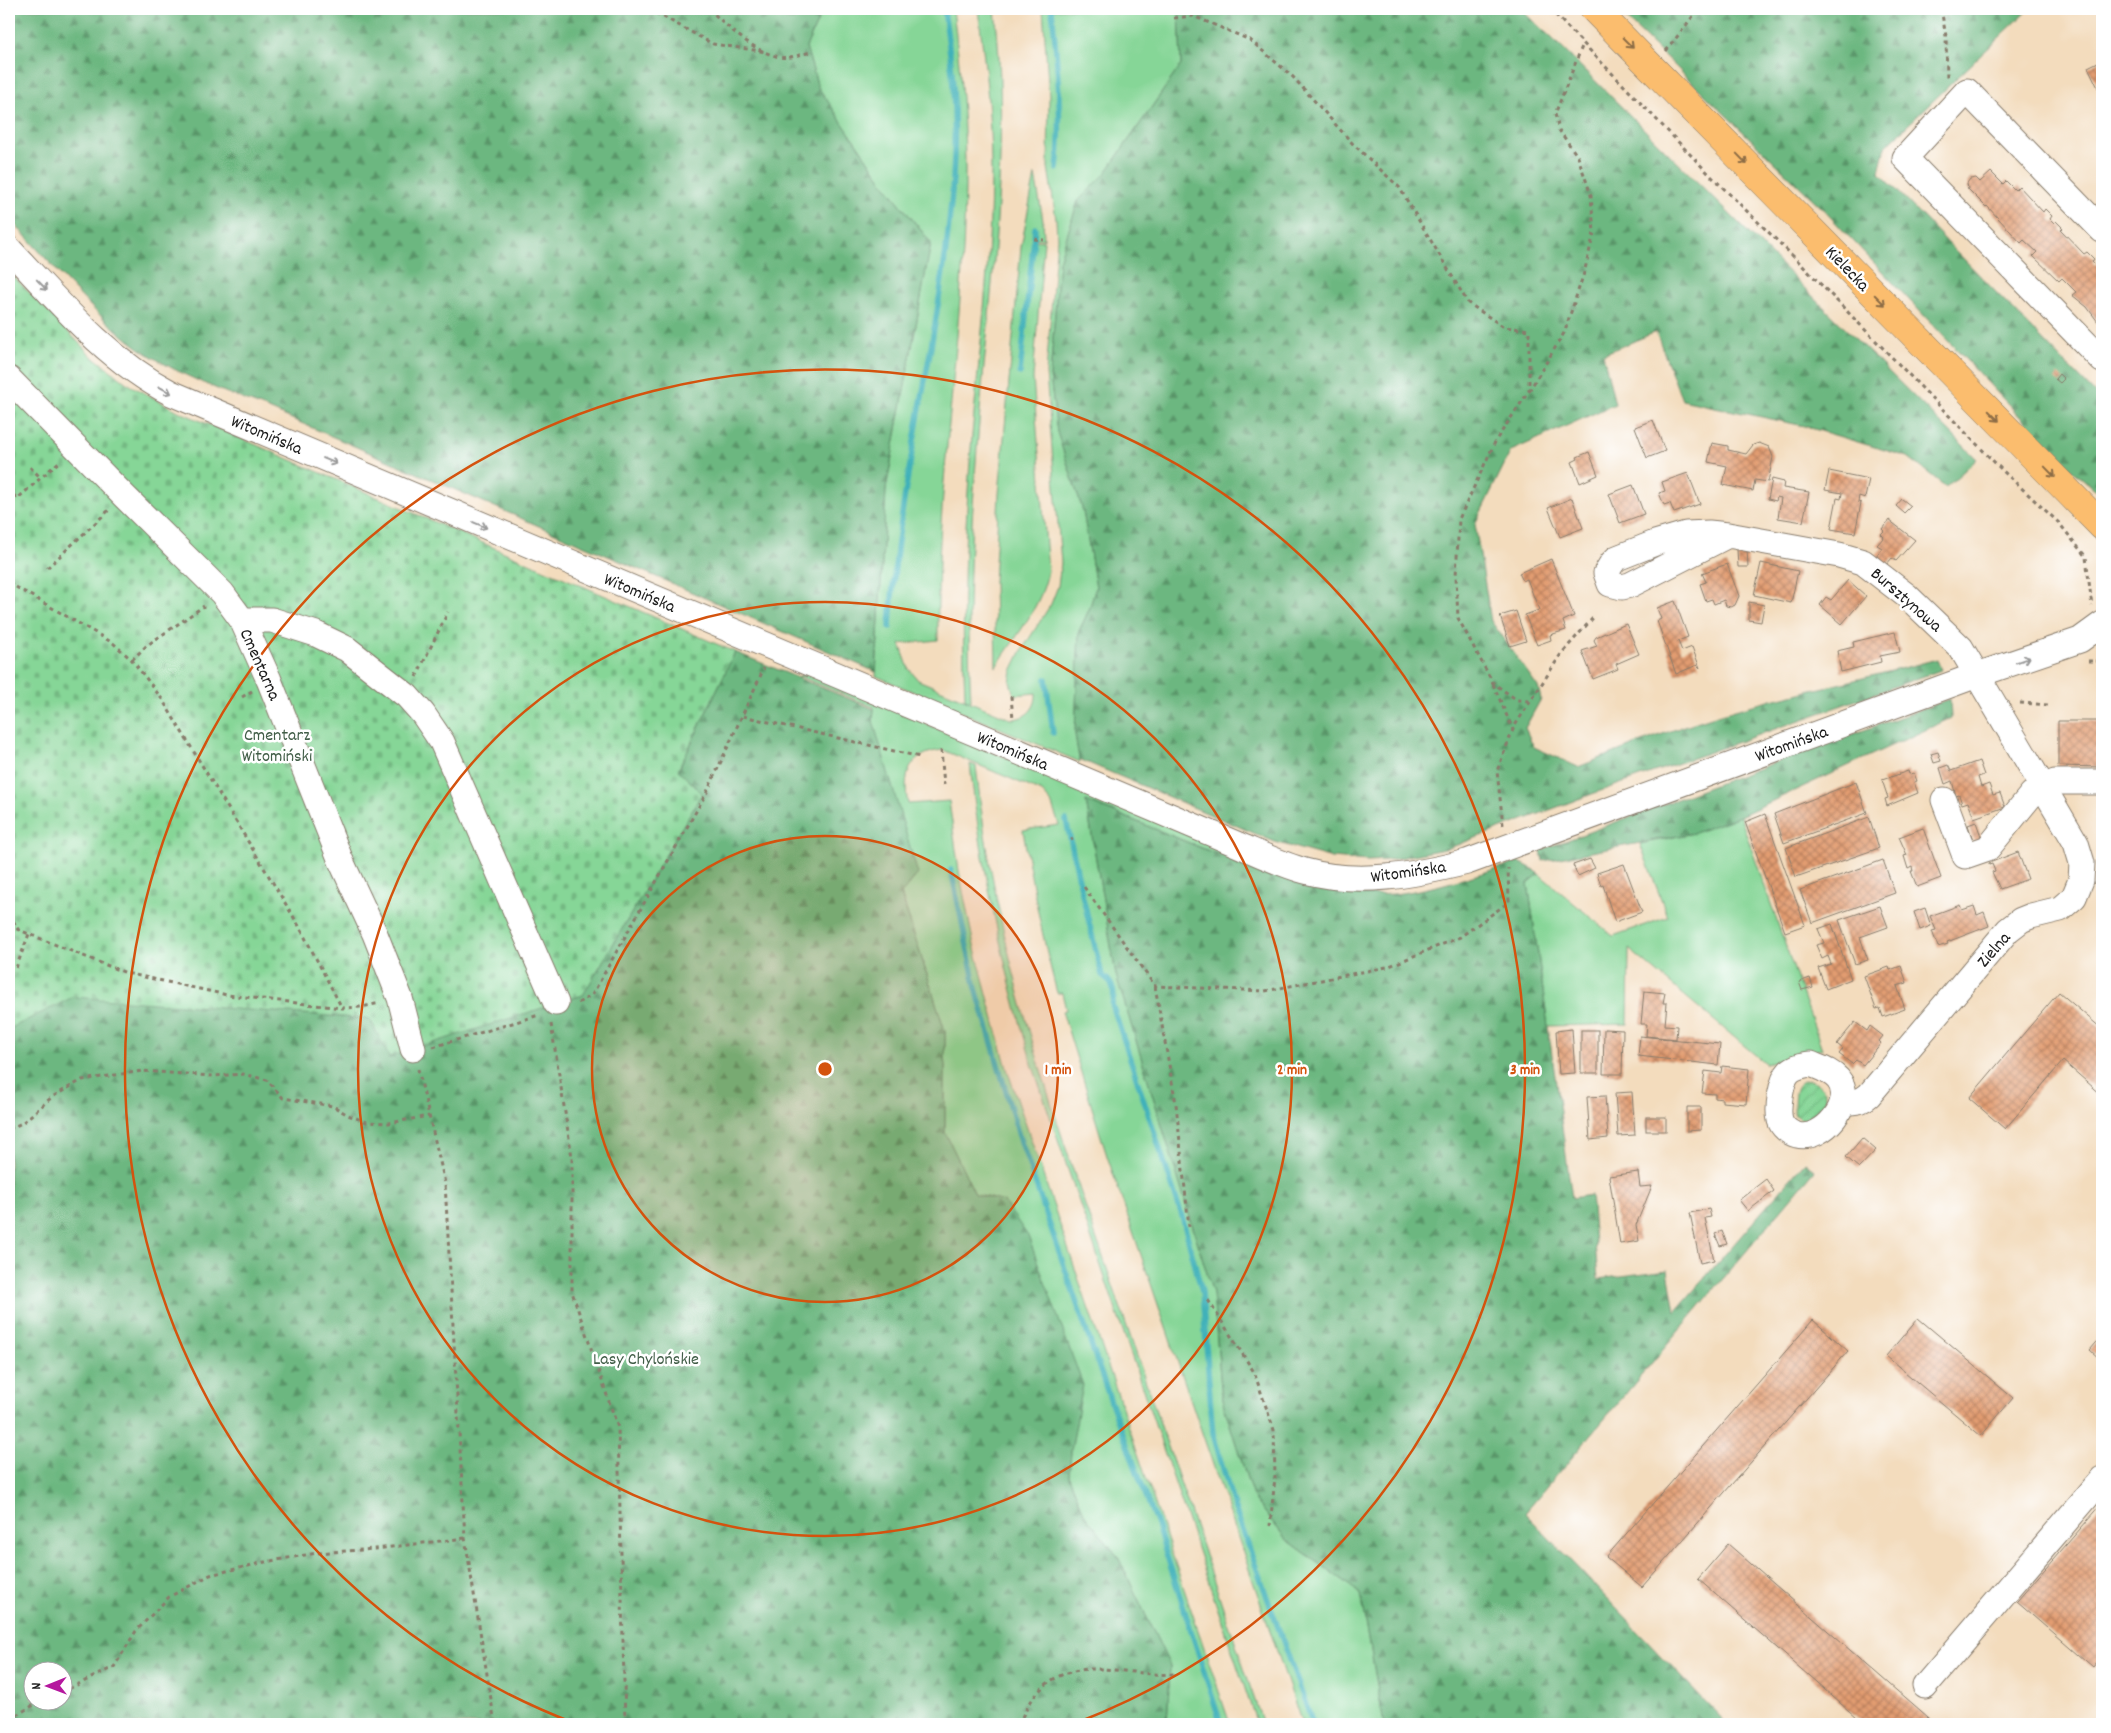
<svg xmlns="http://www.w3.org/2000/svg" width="2111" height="1733" font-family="Dekko,sans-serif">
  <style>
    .grass { fill: #86d697; stroke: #51795a }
    .forest { fill: url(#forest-firs); stroke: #446a4e; fill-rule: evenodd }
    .cemetery { fill: url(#cemetery-stones); stroke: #51795a }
    .garden { fill: url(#garden-furrows); stroke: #51795a }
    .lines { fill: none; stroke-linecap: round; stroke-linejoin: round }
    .stream { stroke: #40b1b9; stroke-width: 5.5 }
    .building { fill: url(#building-cross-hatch) }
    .minor-casing { stroke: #887c6c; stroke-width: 27 }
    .major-casing { stroke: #887c6c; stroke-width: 29 }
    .path { stroke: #887c6c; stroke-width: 3; stroke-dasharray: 4 4; stroke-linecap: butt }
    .minor { stroke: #fff; stroke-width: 25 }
    .major { stroke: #fbbd6e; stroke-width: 28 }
    .oneway { stroke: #8c6c45 }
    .oneway2 { stroke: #999 }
    .ring { fill: none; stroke: #d4530e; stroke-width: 2.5 }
    .labels { text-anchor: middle; stroke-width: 5; stroke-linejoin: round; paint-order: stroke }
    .street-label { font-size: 18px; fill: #1c1c1c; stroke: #fff }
    .park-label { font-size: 18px; fill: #415d47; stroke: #fff }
    .centre { fill: #d4530e; stroke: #fff; stroke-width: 2.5 }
    .ring-label { font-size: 15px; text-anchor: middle; font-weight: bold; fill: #d4530e; stroke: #fff; stroke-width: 5; stroke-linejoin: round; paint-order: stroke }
  </style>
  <defs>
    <pattern id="forest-firs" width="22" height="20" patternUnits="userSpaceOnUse" patternTransform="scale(1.25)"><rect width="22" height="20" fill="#6cb780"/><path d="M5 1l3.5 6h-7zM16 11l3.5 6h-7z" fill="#589468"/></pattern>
    <pattern id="cemetery-stones" width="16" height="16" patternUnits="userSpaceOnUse" patternTransform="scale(1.25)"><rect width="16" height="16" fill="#86d697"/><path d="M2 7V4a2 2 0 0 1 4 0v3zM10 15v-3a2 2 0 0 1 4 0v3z" fill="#73b782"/></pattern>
    <pattern id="garden-furrows" width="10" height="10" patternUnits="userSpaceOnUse" patternTransform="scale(1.25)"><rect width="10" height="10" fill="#86d697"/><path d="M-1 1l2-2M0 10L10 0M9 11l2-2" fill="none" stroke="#73b782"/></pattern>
    <pattern id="building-cross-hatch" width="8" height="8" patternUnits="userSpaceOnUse" patternTransform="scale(1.25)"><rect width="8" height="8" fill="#e29c71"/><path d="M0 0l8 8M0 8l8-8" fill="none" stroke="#b67e5c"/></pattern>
  </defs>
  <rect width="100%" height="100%" fill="#fff"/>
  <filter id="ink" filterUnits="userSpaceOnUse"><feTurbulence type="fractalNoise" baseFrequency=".02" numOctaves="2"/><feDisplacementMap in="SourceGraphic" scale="10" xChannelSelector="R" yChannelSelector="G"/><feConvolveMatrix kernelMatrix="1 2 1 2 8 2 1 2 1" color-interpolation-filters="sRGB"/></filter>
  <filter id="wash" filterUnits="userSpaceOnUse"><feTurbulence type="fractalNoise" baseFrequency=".0096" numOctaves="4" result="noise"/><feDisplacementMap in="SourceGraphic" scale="20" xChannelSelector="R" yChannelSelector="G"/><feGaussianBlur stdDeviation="1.12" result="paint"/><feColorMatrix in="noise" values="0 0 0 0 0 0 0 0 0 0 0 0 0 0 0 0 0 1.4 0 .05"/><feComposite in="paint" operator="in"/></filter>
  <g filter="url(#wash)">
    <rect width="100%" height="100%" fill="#f3dcbd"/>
    <g class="grass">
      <path d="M823,9H953C960,68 966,127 965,186C964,338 935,488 938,640L900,644L909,669L918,680L1011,719C1026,719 1037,708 1036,693L1014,695L1010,682L1012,671L1022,650L1051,604L1058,586L1061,563L1046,373L1057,238L1056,219L1048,167L1049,97L1043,9H1179L1181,65L1105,174L1078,201L1059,261L1050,376L1057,432L1083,511L1096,587L1089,610L1079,631L1075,734L1080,762L876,676L886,489L931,243L882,181L818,87L806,47Z"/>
      <path d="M978,9H995C1008,128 996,247 984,366C974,478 965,589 971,701L965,699C961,610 965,523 972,435C980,347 991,259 991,171C991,116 985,63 978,9Z"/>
      <path d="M1035,175L1043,220L1044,239L1034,238V240L1044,241L1033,378L1048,571C1042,606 1015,637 996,667L994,582L999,494L1021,247Z"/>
      <path d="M806,673L1219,848L1217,854L1086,801L1116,975L1213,1293L1222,1400L1253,1497L1286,1539L1361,1594L1384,1724H1302L1107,1156L1062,1011L1066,1010L1062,993H1057C1043,940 1032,885 1023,830L1059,825L1051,802L1042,792L943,750C909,753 902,775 908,804L949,801L959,871L973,941L1008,1072L1230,1724H1167L1170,1666L1118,1557L1085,1515L1069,1477L1071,1451L1004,1202L975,1194L945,1132V1031L901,893L873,721L874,707L799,676Z"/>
      <path d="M970,764L976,766C995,950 1053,1113 1113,1286C1163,1432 1213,1578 1263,1724H1257L1032,1064C1003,966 981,866 970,764Z"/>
      <polygon points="1740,816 1822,1049 1766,1064 1629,949 1628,1024 1548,1026 1528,883 1539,874 1613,936 1668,917 1640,844 1694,833"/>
    </g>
    <g class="forest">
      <path d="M9,9H823L806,47L818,87L882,181L931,243L886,489L876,672L271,410C227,393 177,375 139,348C92,314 49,261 9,218Z"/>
      <path d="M1179,9H1520L1554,40L1977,459L1946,487L1908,457L1804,426L1682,400L1656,332L1603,354L1615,404L1511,451L1475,524L1491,621L1538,687L1541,699L1525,728L1534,747L1578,767C1630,747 1681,725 1735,710C1801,691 1870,678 1937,659L1941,670L1592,794L1449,848L1389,860L1367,861L1332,858L1275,842L1079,759L1075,734L1079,631L1089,610L1096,587L1083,511L1057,432L1050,376L1059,261L1078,201L1105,174L1181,65Z"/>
      <polygon points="1616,9 2029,9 1885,147 1879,172 2102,401 2102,495 2064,463 1820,206"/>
      <path d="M735,652L874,709L873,721L918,874L901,894L945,1031V1132L975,1194L1004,1202L1028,1236L1083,1385L1071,1451L1069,1477L1085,1515L1118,1557L1170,1666L1167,1724H9V1029L73,996L370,1019L389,1056L583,995L702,793L678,771ZM32,1670H62V1700H32Z"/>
      <polygon points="1950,699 1951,718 1740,816 1694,833 1543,861 1541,850 1795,755"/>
      <path d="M1086,801L1216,854L1218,851C1275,875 1330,899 1394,894C1433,890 1481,873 1519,862L1535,870L1539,874L1528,883L1572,1198L1591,1195L1598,1279L1668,1270L1675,1312L1805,1162L1815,1170L1525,1513L1727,1724H1384L1361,1594L1286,1539L1253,1497L1222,1400L1213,1293L1116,975Z"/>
    </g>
    <polygon class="cemetery" points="9,272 92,356 128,384 180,412 735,652 678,770 702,793 583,995 389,1057 370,1019 73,997 9,1029"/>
    <path class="garden" d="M1810,1080C1838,1088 1823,1121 1801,1120L1794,1114C1795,1099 1791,1081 1810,1080Z"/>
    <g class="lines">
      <g class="stream">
        <path d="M1052,9C1057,61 1063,117 1057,169"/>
        <polyline points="1020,373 1035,228"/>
        <path d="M890,627C897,491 935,359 949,223C954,179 956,133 953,88C952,61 947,35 944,9"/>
        <polyline points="1046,679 1053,733"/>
        <path d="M1066,820L1083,898L1102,975C1113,982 1116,992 1112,1004L1182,1216L1202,1292L1213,1434L1233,1503L1313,1724"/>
        <polyline points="951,870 975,985 1018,1133 1111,1402 1158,1528 1221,1724"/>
      </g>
    </g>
    <g id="blocks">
      <g class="building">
        <polygon points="2102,60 2102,96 2088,67"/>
        <polygon points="1991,172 2003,184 2006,181 2015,190 2019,186 2043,212 2045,209 2052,216 2050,219 2054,223 2056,221 2063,228 2061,230 2084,254 2087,252 2094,259 2092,262 2095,265 2098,263 2102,268 2102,317 2098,322 2087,307 2072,295 2076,292 2062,278 2059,281 2033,256 2037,252 2024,240 2021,243 1987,206 1986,207 1968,189 1967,183 1970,179 1976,178 1980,182"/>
        <polygon points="2059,374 2064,379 2060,383 2055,379"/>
        <polygon points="1653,420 1665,451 1647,458 1635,427"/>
        <polygon points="1712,443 1728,446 1728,450 1746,454 1753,445 1759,443 1769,447 1773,457 1768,482 1755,480 1753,491 1723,485 1727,466 1708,462"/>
        <polygon points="1589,452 1598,475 1580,483 1572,462 1578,459 1577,457"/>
        <polygon points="1829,471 1869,479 1865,498 1859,496 1858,502 1861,503 1855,533 1831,529 1837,498 1841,499 1842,493 1825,490"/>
        <polygon points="1688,473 1700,504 1674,513 1670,503 1664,505 1659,493 1665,491 1662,482"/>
        <polygon points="1772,479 1784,482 1783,488 1809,492 1803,522 1778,518 1781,498 1777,497 1776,501 1768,499"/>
        <polygon points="1633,485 1644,514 1620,523 1609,494"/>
        <polygon points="1572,498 1583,528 1560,537 1548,508"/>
        <polygon points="1902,499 1911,506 1904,513 1896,506"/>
        <polygon points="1889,520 1915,540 1896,561 1892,558 1886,565 1876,556 1882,548 1877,545 1884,537 1881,534 1884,531 1882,529"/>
        <polygon points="1737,549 1747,549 1748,567 1738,567"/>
        <polygon points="1551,559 1574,616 1563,621 1566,630 1550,635 1551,640 1537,645 1525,615 1539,610 1527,579 1523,581 1519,573"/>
        <polygon points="1761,563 1798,571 1791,603 1754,595"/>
        <polygon points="1727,564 1739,596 1735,605 1731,607 1726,606 1724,600 1714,604 1712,599 1706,601 1700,584 1706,582 1702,573"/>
        <polygon points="1848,580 1866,596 1842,624 1820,605 1826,597 1831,600"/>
        <polygon points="1675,601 1688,637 1678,641 1682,651 1692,647 1700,668 1697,665 1676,674 1657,621 1661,619 1657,608"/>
        <polygon points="1749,602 1764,605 1761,622 1749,620"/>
        <polygon points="1516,611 1526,641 1510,646 1500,616"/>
        <polygon points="1626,624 1639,654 1616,664 1618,669 1593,679 1582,651 1597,646 1594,640 1596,637"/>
        <polygon points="1895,632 1900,652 1880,656 1881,662 1841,672 1837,651 1854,647 1853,642"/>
        <polygon points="2058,721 2102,721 2102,767 2058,766"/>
        <polygon points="1938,752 1941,761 1934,763 1931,754"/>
        <polygon points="1979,761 1984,775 1978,777 1981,787 1989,784 1993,795 2000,793 2005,807 1974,818 1968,802 1962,804 1959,795 1956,796 1952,781 1945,784 1940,768 1948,765 1951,771"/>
        <polygon points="1908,771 1909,774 1914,773 1917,781 1914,782 1918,793 1887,806 1885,799 1888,798 1882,780"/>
        <polygon points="1856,782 1867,813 1784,843 1774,814"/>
        <polygon points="1765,814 1805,925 1785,932 1745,822"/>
        <polygon points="1869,817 1879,848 1796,877 1786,848"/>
        <polygon points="1976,822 1983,842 1973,840 1968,825"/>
        <polygon points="1923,828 1941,878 1917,887 1911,871 1913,871 1912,867 1908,869 1904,856 1907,855 1899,837"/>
        <polygon points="2018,852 2028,879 2000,889 1992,872 1995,871 1992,864 1989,865 1989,863"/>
        <polygon points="1590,859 1595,868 1578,876 1573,865"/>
        <polygon points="1883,860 1895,893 1812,923 1800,890"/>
        <polygon points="1624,864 1642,912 1615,922 1603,885 1601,886 1597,873"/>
        <polygon points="1960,905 1962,910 1974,906 1977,915 1984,912 1989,926 1947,942 1948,944 1938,947 1932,931 1936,930 1930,916"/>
        <polygon points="1880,906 1888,927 1860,937 1868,960 1855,964 1839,920"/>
        <polygon points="1925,908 1931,926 1920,930 1914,912"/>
        <polygon points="1832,924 1851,979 1826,989 1818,968 1831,964 1828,956 1822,959 1816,945 1824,943 1818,929"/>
        <polygon points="1901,966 1907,983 1897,986 1905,1009 1883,1017 1880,1008 1876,1009 1864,976 1889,967 1890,970"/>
        <polygon points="1810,978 1813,987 1802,990 1799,982"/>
        <polygon points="1644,991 1665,993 1663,1003 1667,1003 1665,1025 1677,1026 1676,1039 1646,1036 1647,1024 1641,1024"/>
        <polygon points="2059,992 2102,1029 2102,1095 2063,1061 2005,1129 1969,1098"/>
        <polygon points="1855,1022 1867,1031 1870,1026 1883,1036 1879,1041 1881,1043 1863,1065 1856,1060 1852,1064 1839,1054 1843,1049 1837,1044"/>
        <polygon points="1572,1029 1575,1073 1559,1074 1556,1031"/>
        <polygon points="1604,1029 1623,1030 1622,1074 1603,1074"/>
        <rect x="1581" y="1030" width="17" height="43"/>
        <polygon points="1640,1036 1720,1044 1718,1065 1638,1056"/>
        <polygon points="1722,1066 1749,1069 1746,1104 1722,1102 1722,1099 1715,1098 1715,1094 1702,1093 1705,1071 1721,1073"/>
        <polygon points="1632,1092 1635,1135 1618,1136 1615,1093"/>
        <polygon points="1605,1096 1608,1138 1590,1140 1587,1097"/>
        <polygon points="1687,1107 1701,1107 1701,1130 1687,1131"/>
        <rect x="1646" y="1117" width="20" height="14"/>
        <polygon points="1862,1138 1876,1150 1859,1168 1846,1157"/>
        <polygon points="1638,1172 1640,1187 1652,1186 1636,1225 1639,1241 1620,1244 1609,1176"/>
        <polygon points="1766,1179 1774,1191 1748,1211 1739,1200"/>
        <polygon points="1709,1209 1711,1217 1705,1218 1714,1260 1700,1263 1690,1213"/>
        <polygon points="1722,1231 1727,1244 1720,1246 1715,1234"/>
        <polygon points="1918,1318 2013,1398 1981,1436 1886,1356"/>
        <polygon points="1813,1320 1848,1351 1642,1587 1606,1557"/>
        <polygon points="2102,1336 2102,1361 2090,1350"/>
        <polygon points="2102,1504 2102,1656 2093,1667 2017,1601"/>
        <polygon points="1728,1544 1935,1724 1864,1724 1698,1579"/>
      </g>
    </g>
  </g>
  <g filter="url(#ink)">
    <use href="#blocks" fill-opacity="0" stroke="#887c6c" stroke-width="1"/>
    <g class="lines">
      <g class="minor-casing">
        <g id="minor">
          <polyline points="2102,230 1967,91 1905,158 2102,360"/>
          <path d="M9,249C59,302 106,359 171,393L1241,846C1262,855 1283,865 1305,871C1359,886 1415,875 1467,862L1977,675L2080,640L2102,624"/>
          <polyline points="9,379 124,496 222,593 242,620 269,680 341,861 375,934 400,998 413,1049"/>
          <path d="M1728,535L1630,585L1622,587L1610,584L1606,573L1612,563L1617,558L1655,543L1686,534L1709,533L1728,535L1839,555L1863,562L1907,596L1961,648L2076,843L2082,863L2081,880L2074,897L2060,909L2031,916L2021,920L2008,930L1869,1095C1861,1102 1854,1103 1843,1101"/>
          <polyline points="242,620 272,620 316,634 347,649 407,696 423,714 442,742 556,1003"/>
          <polyline points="1944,800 1965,856 1988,848 2032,794 2044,787 2055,782 2102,782"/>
          <path d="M1811,1064C1820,1068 1831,1071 1838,1079C1857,1102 1822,1142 1797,1135C1789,1133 1782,1127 1780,1120C1777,1109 1781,1080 1789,1072C1795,1066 1803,1065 1811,1064Z"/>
          <polyline points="1925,1686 2102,1479"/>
        </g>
      </g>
      <g class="major-casing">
        <polyline id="major" points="1594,9 2102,526"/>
      </g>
      <g class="path">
        <polyline points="649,9 713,44 767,52"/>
        <path d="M709,9C728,27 753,52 780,57C789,59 802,54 811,52"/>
        <polyline points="1550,9 1712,177 1796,259 2002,470 2059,523 2086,557 2092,606"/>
        <polyline points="1941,9 1946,36 1947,80"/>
        <polyline points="1174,18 1193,16 1250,40 1293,77 1353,144 1399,187 1468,303 1504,327 1529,330 1529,391 1496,440 1459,519 1456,576 1458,618 1493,683 1517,700 1530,701"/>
        <polyline points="1666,51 1694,15 1695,9"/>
        <polyline points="1034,239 1044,240"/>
        <polyline points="1529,391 1564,333 1584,273 1594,233 1591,195 1578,157 1559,130 1555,114 1583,44"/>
        <polyline points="30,467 41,478"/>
        <polyline points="9,489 17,499 60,461"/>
        <polyline points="47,568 109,510"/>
        <polyline points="9,583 113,643 132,660 162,699 299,926 342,1008"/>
        <polyline points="132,660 146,646 204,606"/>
        <polyline points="2088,661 2102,661"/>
        <polyline points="416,677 448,612"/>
        <polyline points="1493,684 1513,730"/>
        <polyline points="1011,696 1013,719"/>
        <polyline points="242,697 252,691"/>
        <polyline points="2020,703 2049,705"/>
        <polyline points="743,716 920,757"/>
        <polyline points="941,750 944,785"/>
        <polyline points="1503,825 1497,771 1514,727 1561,654 1593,618"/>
        <polyline points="1071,840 1073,839"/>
        <polyline points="1084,887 1155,986 1265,991 1387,967 1460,937 1509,902 1508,868"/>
        <polyline points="9,914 18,929"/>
        <polyline points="9,926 126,973 227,995 342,1008 362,1007 380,1003"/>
        <polyline points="16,968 29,934"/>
        <polyline points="1155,986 1176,1104 1189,1227"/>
        <polyline points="578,1003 592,995 707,792 764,668"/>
        <polyline points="551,1024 572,1157 572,1292 618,1428 625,1724"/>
        <polyline points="433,1047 539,1015"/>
        <polyline points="418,1069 445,1183 465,1538 495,1724"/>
        <polyline points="9,1129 22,1123 52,1097 82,1080 142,1071 213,1076 243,1074 267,1080 283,1098 333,1106 348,1115 367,1122 389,1123 429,1116"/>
        <polyline points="1208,1300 1254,1372 1274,1430 1275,1478 1270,1526"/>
        <polyline points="62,1692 114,1667 136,1631 169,1597 210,1575 265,1562 317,1553 375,1549 465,1538"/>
        <polyline points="9,1719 43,1700"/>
        <path d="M1018,1724C1024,1714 1030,1701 1038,1692C1076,1651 1128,1678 1175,1674"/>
      </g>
      <use href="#minor" class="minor"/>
      <use href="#major" class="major"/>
    </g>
    <defs><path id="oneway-shaft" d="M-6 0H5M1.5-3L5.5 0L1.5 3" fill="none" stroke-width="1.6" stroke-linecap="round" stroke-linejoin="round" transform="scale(1.25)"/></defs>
    <g class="oneway">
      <use href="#oneway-shaft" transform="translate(1628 43) rotate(45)"/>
      <use href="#oneway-shaft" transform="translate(1742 159) rotate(46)"/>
      <use href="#oneway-shaft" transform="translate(1880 300) rotate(45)"/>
      <use href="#oneway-shaft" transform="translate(1994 416) rotate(45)"/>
      <use href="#oneway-shaft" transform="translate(2050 472) rotate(46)"/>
    </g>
    <g class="oneway2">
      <use href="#oneway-shaft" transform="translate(42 285) rotate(46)"/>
      <use href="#oneway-shaft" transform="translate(165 390) rotate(28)"/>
      <use href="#oneway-shaft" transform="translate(330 461) rotate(23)"/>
      <use href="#oneway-shaft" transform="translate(480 525) rotate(23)"/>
      <use href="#oneway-shaft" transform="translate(2023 660) rotate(-19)"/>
    </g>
  </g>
  <circle cx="825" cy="1069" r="233" fill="#d4530e" fill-opacity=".12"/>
  <g class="ring">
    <circle cx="825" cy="1069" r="233"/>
    <circle cx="825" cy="1069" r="467"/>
    <path d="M574 1723A700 700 0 1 1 1076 1723"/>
  </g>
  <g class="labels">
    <g class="street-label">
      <text transform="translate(1848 268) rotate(46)" y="6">Kielecka</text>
      <text transform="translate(267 434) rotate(23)" y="6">Witomińska</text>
      <text transform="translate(640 592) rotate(23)" y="6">Witomińska</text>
      <text transform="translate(1907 599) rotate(41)" y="6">Bursztynowa</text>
      <text transform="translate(261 664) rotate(66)" y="6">Cmentarna</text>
      <text transform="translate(1791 743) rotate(-20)" y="6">Witomińska</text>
      <text transform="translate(1013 750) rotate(23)" y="6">Witomińska</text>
      <text transform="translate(1408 871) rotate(-8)" y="6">Witomińska</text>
      <text transform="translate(1993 949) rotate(-49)" y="6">Zielna</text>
    </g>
    <g class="park-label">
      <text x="277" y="740">Cmentarz<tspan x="277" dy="21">Witomiński</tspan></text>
      <text x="646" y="1364">Lasy Chylońskie</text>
    </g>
  </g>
  <circle cx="825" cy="1069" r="8" class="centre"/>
  <g class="ring-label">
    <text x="1058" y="1074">1 min</text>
    <text x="1292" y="1074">2 min</text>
    <text x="1525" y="1074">3 min</text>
  </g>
  <rect width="2111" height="1733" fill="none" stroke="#fff" stroke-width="30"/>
  <g transform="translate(48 1686) rotate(269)"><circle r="24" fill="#ffffff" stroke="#a4a4a4"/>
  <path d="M0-4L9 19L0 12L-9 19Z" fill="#b5179e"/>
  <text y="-8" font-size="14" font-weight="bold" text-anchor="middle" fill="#1c1c1c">N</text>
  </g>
</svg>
